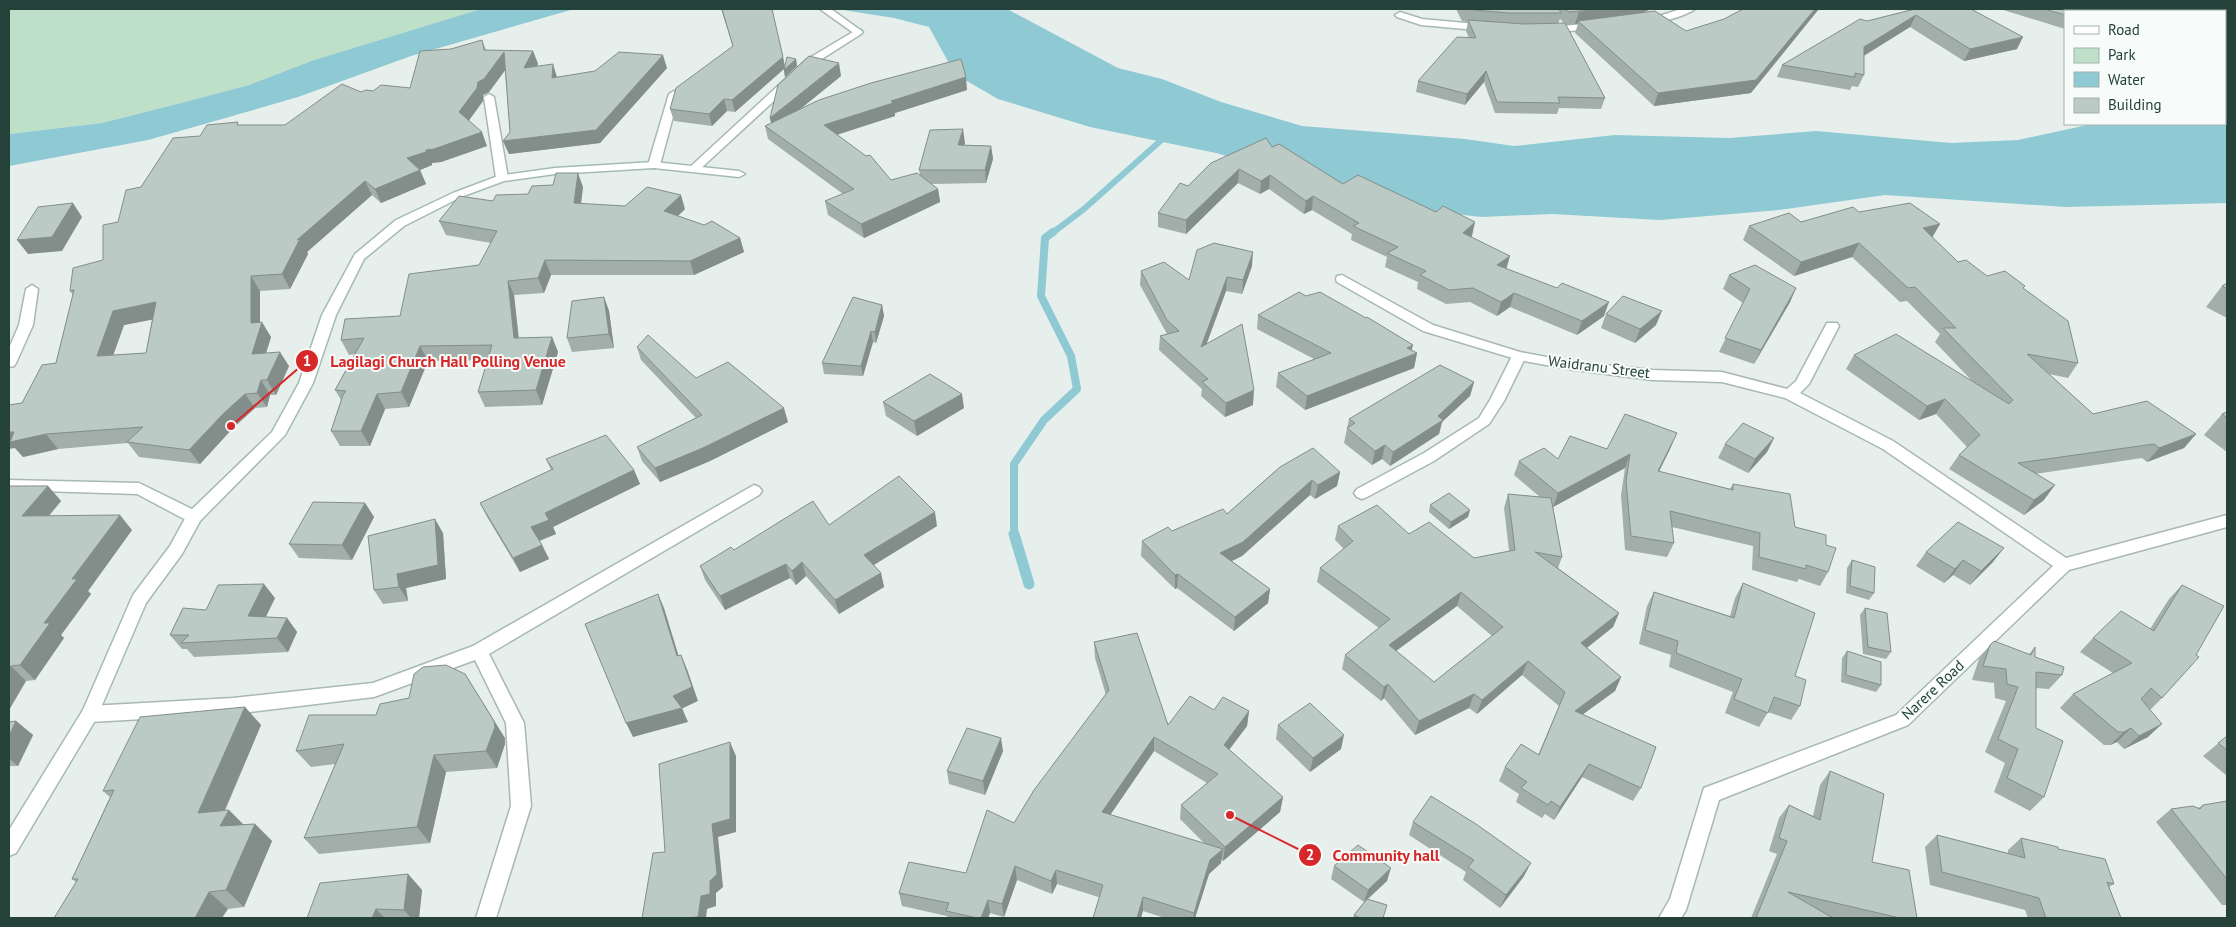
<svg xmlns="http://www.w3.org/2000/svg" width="2236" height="927" font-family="'PT Sans',sans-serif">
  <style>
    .green { fill: #bfe0c8 }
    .water { fill: #8ec9d4 }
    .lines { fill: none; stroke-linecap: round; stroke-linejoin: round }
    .stream-far2 { stroke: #8ec9d4; stroke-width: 6 }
    .stream-far1 { stroke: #8ec9d4; stroke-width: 8 }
    .stream { stroke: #8ec9d4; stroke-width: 11 }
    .lane-casing { stroke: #a8b8b2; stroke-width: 3 }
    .street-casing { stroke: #a8b8b2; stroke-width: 3 }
    .secondary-casing { stroke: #a4bbb3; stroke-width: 3 }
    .lane { fill: #fff; fill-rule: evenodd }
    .street { fill: #fff; fill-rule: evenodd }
    .secondary { fill: #fff; fill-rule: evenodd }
    .wall { fill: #a1aea9; fill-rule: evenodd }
    .shaded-wall { fill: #838d89 }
    .building { fill: #bbcac4; stroke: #838d89; fill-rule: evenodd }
    .labels { text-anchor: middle; stroke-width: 4; stroke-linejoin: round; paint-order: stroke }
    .street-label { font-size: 15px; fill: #24423a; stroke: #f7fbf9 }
    .leader { fill: none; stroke: #d62828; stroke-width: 2 }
    .callout-dot { fill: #d62828; stroke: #f7fbf9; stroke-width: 2 }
    .mark-label { font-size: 15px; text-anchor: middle; font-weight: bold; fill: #fff }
    .callout-label { font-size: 16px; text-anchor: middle; font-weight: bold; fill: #d62828; stroke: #f7fbf9; stroke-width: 4; stroke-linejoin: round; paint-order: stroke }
  </style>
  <rect width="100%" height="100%" fill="#e6efeb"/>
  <polygon class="green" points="9,9 481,9 314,60 249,85 177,104 102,123 9,134"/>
  <g class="water">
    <polygon points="481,9 574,9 411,56 298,97 229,117 148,140 9,166 9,134 102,123 177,104 249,85 314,60"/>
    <polygon points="837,9 1007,9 1118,68 1162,79 1221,102 1302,126 1465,139 1514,146 1615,135 1729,138 1816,131 1951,143 2018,140 2092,124 2225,124 2225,94 2227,93 2227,203 2066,207 1885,195 1779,210 1660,220 1552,214 1482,217 1437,212 1299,177 1216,153 1090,127 998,99 955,74 929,27 894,18"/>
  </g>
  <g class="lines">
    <polyline class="stream-far2" points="1051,234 1084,209 1167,135"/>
    <polyline class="stream-far1" points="1014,536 1014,464 1044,420 1077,389 1071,356 1041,296 1045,238 1053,232"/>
    <polyline class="stream" points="1014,534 1029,584"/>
    <g class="lane-casing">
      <g id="lane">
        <polygon points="858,29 861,30 861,34 814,64 698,171 690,171 688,169 690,167 806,60"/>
        <polygon points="674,91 679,94 660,165 654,168 650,167 648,165 669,94"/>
        <polygon points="489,94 494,97 508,178 502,181 496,178 484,97"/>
        <polygon points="1519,352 1526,356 1504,401 1489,424 1434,461 1367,497 1362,499 1357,497 1354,493 1357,489 1424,453 1479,418 1490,400 1512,356"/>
      </g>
    </g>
    <g class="street-casing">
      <g id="street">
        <polygon points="820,9 831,9 863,32 861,34 855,34"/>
        <path d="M1681,9H1695C1686,16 1648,28 1639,21L1641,19L1659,16Z"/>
        <polygon points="2218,9 2227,9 2227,13 2220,11"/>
        <polygon points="1400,12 1422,19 1487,25 1492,28 1487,31 1421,25 1397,17 1395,15"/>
        <polygon points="1596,23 1601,26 1599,28 1550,33 1545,30 1550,27"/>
        <polygon points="1342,275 1433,325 1520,352 1568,361 1652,370 1722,372 1787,389 1796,381 1827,323 1837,323 1839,326 1809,384 1800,393 1893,441 2066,558 2227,515 2227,527 2069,570 1908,725 1719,800 1686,910 1681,918 1659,918 1670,899 1704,788 1896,715 2053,566 1883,449 1785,398 1722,382 1652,380 1568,369 1519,360 1423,331 1337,282 1336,279 1337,276"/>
        <polygon points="32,285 38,289 33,325 16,363 14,366 9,367 9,348 19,325 26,289"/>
        <polygon points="9,480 139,483 200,513 202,517 200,521 194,523 188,521 137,494 9,490"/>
        <polygon points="754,485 759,487 762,491 759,495 489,654 524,723 531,806 496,918 476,918 511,806 506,723 475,660 374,697 233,714 90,722 84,719 81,714 84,709 90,706 233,698 373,683 473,646"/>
      </g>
    </g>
    <g class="secondary-casing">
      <polygon id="secondary" points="654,162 739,171 745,174 739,177 654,168 555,174 504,181 461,197 404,226 364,259 336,315 313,383 285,435 200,521 182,554 146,603 96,719 16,853 9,856 9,830 83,710 133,595 170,546 188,513 272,432 299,383 322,315 355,254 396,220 453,193 498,176 555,168"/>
    </g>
    <use href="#lane" class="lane"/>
    <use href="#street" class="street"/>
    <use href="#secondary" class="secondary"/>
  </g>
  <g class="wall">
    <polygon points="721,9 772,9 785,66 796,59 797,66 785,77 784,69 735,112 727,111 712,126 674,121 670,109 733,47"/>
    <path d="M1456,9H1652L1642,13L1751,93L1654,106L1575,33L1578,24L1566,25L1605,98L1601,109L1559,108L1557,114L1495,113L1484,82L1465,105L1416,92L1418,81L1469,38L1466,31L1468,22L1462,21ZM1560,19L1564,23L1558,24Z"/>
    <polygon points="1915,9 2017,49 1964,61 1910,27 1864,56 1864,75 1858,87 1852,86 1850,90 1777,77 1782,65 1867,21"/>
    <polygon points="2000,9 2186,9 2065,11 2065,29"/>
    <path d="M482,40L486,50L533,51L538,64L537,66L557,77L667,68L600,143L509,154L503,141L510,132L505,70L489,92L483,95V101L469,120L487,146L441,162L432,163V165L420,170L426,184L381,203L372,195L307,252L308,254L290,289L260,291V322L271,337L266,353L289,366L276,395H270L267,407L255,408L233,428L200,464L139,457L128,443L58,449L23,457L15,448L22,403L56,363L73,295L70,291L103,260L118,222L141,187L240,125H285L361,92L410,88L451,49ZM152,319L146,353L113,355L124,325Z"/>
    <polygon points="841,76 799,110 967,90 895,113 895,116 837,135 891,180 920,175 919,170 965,143 964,145 991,146 993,159 986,183 931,184 938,189 940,202 864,238 828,215 825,201 843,194 768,139 765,126 771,123 770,118"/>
    <polygon points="1272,147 1343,184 1472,236 1471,237 1507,269 1604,316 1577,335 1510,307 1497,316 1470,302 1446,304 1417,289 1418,282 1385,267 1387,257 1351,240 1352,234 1312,210 1304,214 1269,189 1260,194 1238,183 1186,234 1158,227 1158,213 1188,186"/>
    <polygon points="583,187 581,204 685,209 678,216 740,238 744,252 694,275 551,275 544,293 514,295 519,338 552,337 558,352 542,405 485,407 478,392 488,360 428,361 409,407 385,409 370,446 340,446 331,431 341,400 335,390 355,354 349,355 341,340 400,316 479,265 491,243 446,235 439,221 493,201 528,194"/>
    <polygon points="1859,212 1932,237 1958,262 1987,276 2025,286 2023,288 2078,363 2068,378 2049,374 2093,414 2196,434 2184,448 2147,462 2142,458 2035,474 2044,500 2024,515 1949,469 1959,455 1967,447 1936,414 1919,420 1846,369 1854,355 1972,381 1935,342 1940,334 1907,301 1900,302 1852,257 1794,276 1743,240 1749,226 1801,222"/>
    <polygon points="1252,266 1242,294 1226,291 1206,344 1253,405 1225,417 1201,396 1202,389 1159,350 1160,336 1167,334 1140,285 1141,271 1189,280"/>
    <polygon points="1729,275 1796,288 1790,302 1754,364 1719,352 1743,303 1723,289"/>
    <polygon points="2227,283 2227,318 2206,307 2222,286"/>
    <polygon points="1306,296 1417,353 1414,368 1305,410 1276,387 1278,373 1314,359 1257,329 1258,315"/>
    <polygon points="604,297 609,311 614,348 572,352 567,338"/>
    <polygon points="882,305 884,316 876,343 873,342 863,376 824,374 822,363"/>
    <polygon points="1606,314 1656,325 1635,343 1601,328"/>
    <polygon points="637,347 696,378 788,422 710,461 660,482 642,461 637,447 696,418 641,360"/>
    <polygon points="1474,382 1470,396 1442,422 1439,434 1390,466 1382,459 1372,465 1344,443 1349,419"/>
    <polygon points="883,402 964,408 917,436 886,416"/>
    <polygon points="2227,412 2227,452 2204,435 2222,414"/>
    <polygon points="1774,438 1767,452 1748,473 1718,458 1725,444"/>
    <path d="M1671,447L1659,472L1730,489L1733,484L1795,527L1826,545L1828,572L1820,586L1799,579L1797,582L1752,570L1753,546L1672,527L1674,543L1667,557L1625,550L1621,495L1625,468L1553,507L1562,557L1558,568L1619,613L1613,627L1587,648L1621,677L1615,691L1582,715L1641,788L1633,801L1582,777L1554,820L1545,814L1542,818L1516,802L1519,794L1499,781L1505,767L1538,755L1559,706L1522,675L1477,714L1469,708L1415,735L1384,698L1381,701L1342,669L1345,655L1379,628L1317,582L1320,568L1344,549L1335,540L1338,526L1409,534L1474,558L1509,551L1504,508L1508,494L1540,497L1514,475L1519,461L1558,459L1607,449ZM1457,606L1492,636L1434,682L1396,651Z"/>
    <polygon points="546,459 634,470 640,484 553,527 556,534 540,541 549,559 520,572 487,517 480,503 551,470"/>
    <polygon points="1280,467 1340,472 1337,486 1315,499 1310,495 1242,556 1232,561 1270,589 1268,603 1234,631 1177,588 1175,589 1141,556 1142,541 1227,514"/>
    <polygon points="9,486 48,486 61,501 49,516 132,530 88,591 91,594 61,635 64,638 35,680 26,681 9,710"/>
    <polygon points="365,503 374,517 352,560 299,558 289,544"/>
    <polygon points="1430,505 1468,517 1449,529 1429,512"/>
    <polygon points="829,525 937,526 874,565 881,573 884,587 839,614 806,576 796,585 790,578 725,610 705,580 700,566 734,550"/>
    <polygon points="443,533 446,579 406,588 408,601 383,604 374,590"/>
    <polygon points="1926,552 1993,562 1970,585 1953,575 1944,583 1916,566"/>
    <polygon points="1852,560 1874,593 1869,600 1846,593 1847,568"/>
    <polygon points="1743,583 1795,676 1800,706 1791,720 1768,712 1759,727 1725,713 1733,692 1669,667 1671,655 1639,644 1647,606 1654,592 1730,616 1735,598"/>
    <polygon points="2182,585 2162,698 2150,710 2148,737 2124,749 2117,742 2110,745 2104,745 2060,708 2073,694 2113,673 2080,652 2093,638 2150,629 2169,599"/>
    <polygon points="275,598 266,617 287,618 297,632 288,652 194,657 187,649 182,649 170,635 206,610"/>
    <polygon points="1865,608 1891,652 1886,659 1863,654 1860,615"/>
    <path d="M1094,642L1168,725L1214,710L1249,711L1247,726L1229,750L1283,797L1280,812L1223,861L1221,859V863L1209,874L1195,918H1165L1057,884L1052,894L1017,880L1004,917L990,913L988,918H948L947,916L902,906L899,893L966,873L1014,823L1106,695L1095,658ZM1154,751L1207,783L1181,805L1180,819L1205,844L1110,815Z"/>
    <polygon points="1990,645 2029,654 2035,647 2035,657 2062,675 2049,689 2036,688 2036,728 2044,797 2030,811 1994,792 2005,763 1985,752 2006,701 1995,698 1994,683 1972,680 1979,659"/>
    <polygon points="1847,651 1881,685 1876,692 1841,682 1842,658"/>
    <polygon points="245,707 261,725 225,811 243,825 255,824 272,841 244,907 228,909 76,882 72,879 110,797 103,791"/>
    <polygon points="376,715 505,738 505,744 497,768 446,772 430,843 319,854 304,838 335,764 311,767 296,751"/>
    <polygon points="16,721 33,735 18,766 9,766 9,722"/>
    <polygon points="1278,725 1341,749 1310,772 1276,739"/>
    <polygon points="2227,736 2227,776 2203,756"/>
    <polygon points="1003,751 985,795 949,784 947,771"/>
    <polygon points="1830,771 1872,862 1917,918 1751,918 1777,854 1769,851 1779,818 1789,805 1813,816 1820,785"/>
    <polygon points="2227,801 2227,905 2222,905 2156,822 2171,809 2198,808 2203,805"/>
    <polygon points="1413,822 1524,876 1500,908 1463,880 1466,872 1409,835"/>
    <polygon points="1937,835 2008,853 2008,850 2021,838 2058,849 2114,884 2109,887 2121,918 2028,918 2025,910 1930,885 1925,847"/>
    <polygon points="1334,866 1387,881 1368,899 1383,918 1353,918 1354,915 1364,902 1331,879"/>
    <polygon points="408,874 422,890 419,918 307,918"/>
  </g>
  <g class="shaded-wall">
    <polygon points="1603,9 1652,9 1640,13 1578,21 1578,24 1575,24 1579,12"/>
    <polygon points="1815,9 1819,9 1751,93 1654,106 1658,93"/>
    <polygon points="1916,15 1910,27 1858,59 1864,47"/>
    <polygon points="2023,37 2017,49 1964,61 1970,49"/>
    <polygon points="2227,50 2227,57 2225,59 2225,52"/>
    <polygon points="533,51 538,64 529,82 524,68"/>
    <polygon points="504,52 509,65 489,92 483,95 483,101 465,126 459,112 478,82"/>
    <polygon points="663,55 667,68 600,143 509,154 503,141"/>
    <polygon points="783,57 785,68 735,112 732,100"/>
    <polygon points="796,59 797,66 785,77 784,70"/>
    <polygon points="839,63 841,76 773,131 770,118"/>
    <polygon points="553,64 557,77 552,78"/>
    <polygon points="1486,71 1484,82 1465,105 1467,94"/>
    <polygon points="966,77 967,90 895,113 895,116 826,138 824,125 891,101"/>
    <polygon points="724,99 727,111 712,126 709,114"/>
    <polygon points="963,129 965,143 960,159 958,145"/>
    <polygon points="482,132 487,146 441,162 432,163 432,165 420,170 426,184 381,203 375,189 407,158 426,150"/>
    <polygon points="991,146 993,159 986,183 985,170"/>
    <polygon points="1239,169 1238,183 1186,234 1186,220"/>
    <polygon points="578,173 583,187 579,217 574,203"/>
    <polygon points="1270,175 1269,189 1260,194 1261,181"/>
    <polygon points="365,181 372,195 307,252 308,254 290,289 282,274 297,240"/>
    <polygon points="938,189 940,202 864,238 861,224"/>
    <polygon points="681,195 685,209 668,225 664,211"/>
    <polygon points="1313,196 1312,210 1304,214 1306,201"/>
    <polygon points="73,203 82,217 62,251 28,254 17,240"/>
    <polygon points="1475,222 1472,236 1460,246 1463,233"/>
    <polygon points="1940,224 1932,238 1923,228"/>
    <polygon points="740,238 744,252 694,275 690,261"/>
    <polygon points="1859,243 1852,257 1794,276 1801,262"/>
    <polygon points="1253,252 1252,266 1242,294 1243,280"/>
    <polygon points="1510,256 1506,270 1497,265"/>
    <polygon points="545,260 551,275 544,293 538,278"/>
    <polygon points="251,276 260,291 260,328 262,322 271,337 261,369 252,354 251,323"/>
    <polygon points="1227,277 1226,291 1200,362 1201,347"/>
    <polygon points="508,281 514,295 520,353 514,338"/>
    <polygon points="1796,288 1790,302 1754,364 1761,350"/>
    <polygon points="1514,293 1510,307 1497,316 1501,302"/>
    <polygon points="604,297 609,311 614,348 609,334"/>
    <polygon points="156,302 166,317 124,325 108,370 97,356 113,311"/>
    <polygon points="1609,302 1604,316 1577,335 1582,321"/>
    <polygon points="882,305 884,316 876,343 875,332"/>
    <polygon points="1662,311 1656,325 1635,343 1640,329"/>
    <polygon points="871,331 873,342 863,376 861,366"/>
    <polygon points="552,337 558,352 542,405 536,390"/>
    <polygon points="1413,345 1410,356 1417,353 1414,368 1305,410 1307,396 1407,348"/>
    <polygon points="420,346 428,361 409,407 401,392"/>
    <polygon points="280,352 289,366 276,395 267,380"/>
    <polygon points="261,380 270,395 267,407 257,393"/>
    <polygon points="1474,382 1470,396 1442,422 1439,434 1390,466 1393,452 1438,416"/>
    <polygon points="1254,390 1253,405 1225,417 1226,403"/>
    <polygon points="245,394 255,408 233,428 200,464 189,450 223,414"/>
    <polygon points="377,394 385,409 370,446 361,431"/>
    <polygon points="962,394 964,408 917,436 914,421"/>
    <polygon points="1945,399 1936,414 1919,420 1927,406"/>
    <polygon points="784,408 788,422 710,461 660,482 655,468"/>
    <polygon points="9,432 14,432 46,434 58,449 23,457 15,448 9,449"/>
    <polygon points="1677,433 1671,447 1652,485 1658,471"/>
    <polygon points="2196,434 2184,448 2147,462 2159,448"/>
    <polygon points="1774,438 1767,452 1748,473 1755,459"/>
    <polygon points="1385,445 1382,459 1372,465 1375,451"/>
    <polygon points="1630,454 1625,468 1553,507 1558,493"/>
    <polygon points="634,470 640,484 553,527 556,534 538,541 531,527 545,513"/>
    <polygon points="1340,472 1337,486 1315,499 1318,485"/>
    <polygon points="1312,480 1310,495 1242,556 1219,567 1220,553"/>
    <polygon points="2055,485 2044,500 2024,515 2034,500"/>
    <polygon points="48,486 61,501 36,531 22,516"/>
    <polygon points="365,503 374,517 352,560 342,545"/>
    <polygon points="1470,510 1468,517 1449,529 1451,522"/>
    <polygon points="935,512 937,526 867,569 864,555"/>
    <polygon points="120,515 132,530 88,591 91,594 61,635 64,638 35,680 20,665 44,623 72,579"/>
    <polygon points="435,519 443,533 446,579 406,588 408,601 399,587 397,574"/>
    <polygon points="542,545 549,559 520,572 513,558"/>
    <polygon points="2004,548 1993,562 1970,585 1981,571"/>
    <polygon points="1963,560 1953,575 1944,583 1955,569"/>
    <polygon points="802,562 806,576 796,585 792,571"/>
    <polygon points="786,564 790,578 725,610 720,596"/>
    <polygon points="881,573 884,587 839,614 835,600"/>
    <polygon points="1178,574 1177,588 1175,589 1175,575"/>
    <polygon points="264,584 275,598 259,630 248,616"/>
    <polygon points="1270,589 1268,603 1234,631 1235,617"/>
    <polygon points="1461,592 1457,606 1385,659 1389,645"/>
    <polygon points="658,594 664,608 683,670 677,656"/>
    <polygon points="1619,613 1613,627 1575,657 1581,643"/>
    <polygon points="287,618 297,632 288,652 277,638"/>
    <polygon points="681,655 687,669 698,701 681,709 682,708 688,722 633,737 626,723"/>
    <polygon points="1528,661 1522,675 1477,714 1482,700"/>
    <polygon points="11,666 26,681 9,710 9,669"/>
    <polygon points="465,674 505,738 505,744 497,768 486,751"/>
    <polygon points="1621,677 1615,691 1568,725 1575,711"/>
    <polygon points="1388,684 1384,698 1381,701 1384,687"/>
    <polygon points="1474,694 1469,708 1415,735 1419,721"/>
    <polygon points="245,707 261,725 216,830 198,813"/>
    <polygon points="1249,711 1247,726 1222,759 1224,745"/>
    <polygon points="16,721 33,735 18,766 9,758 9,736"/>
    <polygon points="2162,724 2148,737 2124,749 2139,736"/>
    <polygon points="2131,728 2117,742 2110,745 2124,732"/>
    <polygon points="1344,735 1341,749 1310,772 1313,758"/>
    <polygon points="1154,737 1154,751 1102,827 1102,812"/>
    <polygon points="1001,738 1003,751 985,795 983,781"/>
    <polygon points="730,742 736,756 736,832 718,837 723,887 716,893 716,906 707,909 706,918 699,918 698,917 701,896 710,881 712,824"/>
    <polygon points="434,755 446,772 430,843 417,827"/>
    <polygon points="1589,764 1582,777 1554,820 1560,807"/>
    <polygon points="1283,797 1280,812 1223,861 1225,847"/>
    <polygon points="229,810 246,827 220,826"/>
    <polygon points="255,824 272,841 244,907 226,890"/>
    <polygon points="1223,849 1221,863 1209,874 1195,918 1193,918 1194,913 1210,860"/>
    <polygon points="1531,863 1524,876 1500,908 1506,895"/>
    <polygon points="1015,866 1017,880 1004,917 1002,904"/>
    <polygon points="1391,868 1387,881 1364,902 1368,890"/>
    <polygon points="1056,870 1057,884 1052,894 1051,881"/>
    <polygon points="408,874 422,890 419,918 411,918 404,910"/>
    <polygon points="209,892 228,909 222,918 195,918"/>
    <polygon points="1143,897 1143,911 1141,918 1137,918"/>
    <polygon points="988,900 990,913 988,918 981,918"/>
    <polygon points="376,909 385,918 372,918"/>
  </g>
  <g class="building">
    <polygon points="722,9 772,9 783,57 732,100 724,99 709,114 670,109 676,88 733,46"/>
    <polygon points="1464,9 1559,9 1561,13 1508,13"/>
    <polygon points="1565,9 1603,9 1569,12"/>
    <polygon points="1743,9 1815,9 1756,80 1658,93 1578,21 1655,11 1686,31 1724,19"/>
    <polygon points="1915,9 1971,9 2023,37 1970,49 1916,15 1864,47 1864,75 1855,73 1855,77 1782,65 1860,19 1867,21"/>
    <polygon points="2044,9 2186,9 2194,11 2065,11 2065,15"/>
    <polygon points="1468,20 1524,24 1565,23 1605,98 1558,97 1560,103 1497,102 1486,71 1467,94 1418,81 1457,37 1476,38"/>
    <polygon points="2225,21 2227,22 2227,50 2225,52"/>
    <path d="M482,40L484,50L533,51L524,68L553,64L552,78L595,71L619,52L663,55L596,130L503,141L510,132L504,52L484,79L478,82L477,88L459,112L482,132L434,149L426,150V152L407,158L420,170L375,189L365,181L297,240L300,239L282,274L251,276V323L262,322L252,354L280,352L267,380H261L257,393L245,394L223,414L189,450L127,442L143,427L46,434L10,442L14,432H9V405L22,403L42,365L56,363L74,290L70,291L73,268L103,260V225L118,222L126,190L141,187L173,138L200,136L207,125L238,122L237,125H285L342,84L361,92L366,90L373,91L381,85L410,88L420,51L451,49ZM156,302L146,353L97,356L113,311Z"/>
    <polygon points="809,56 839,63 770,118 778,85"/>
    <polygon points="787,57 796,59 784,70"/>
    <polygon points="961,59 966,77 891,101 893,103 824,125 866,156 870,155 891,180 917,173 938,189 861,224 825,201 854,189 765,126 819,100 871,83"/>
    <polygon points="963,129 958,145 991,146 985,170 919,170 930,130"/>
    <polygon points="1266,138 1272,147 1279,144 1343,184 1358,175 1436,212 1443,206 1475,222 1463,233 1510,256 1497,265 1557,288 1562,283 1609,302 1582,321 1514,293 1501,302 1473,288 1449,290 1420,275 1426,271 1387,253 1398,247 1353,226 1359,223 1313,196 1306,201 1270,175 1261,181 1239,169 1186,220 1158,213 1180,183 1188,186 1211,163"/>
    <polygon points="556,173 578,173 574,203 625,206 647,187 681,195 664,211 704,225 712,221 740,238 690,261 545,260 538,278 508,281 514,338 552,337 536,390 478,392 492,345 420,346 401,392 377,394 361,431 331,431 343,395 346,391 335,390 364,338 341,340 345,319 400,316 409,274 479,265 497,231 439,221 459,196 493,201 496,195 528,194 532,186 553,185"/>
    <polygon points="73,203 52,237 17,240 38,207"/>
    <polygon points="1910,203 1940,224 1923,228 1958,262 1966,260 1987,276 2005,271 2025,286 2023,288 2068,321 2078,363 2027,354 2093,414 2147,401 2196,434 2159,448 2154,444 2018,463 2055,485 2034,500 1959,455 1980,435 1945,399 1927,406 1854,355 1896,334 2009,404 2013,400 1943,328 1956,328 1915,287 1908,288 1859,243 1801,262 1749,226 1789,213 1801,222 1853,207 1859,212"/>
    <polygon points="1214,243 1253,252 1243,280 1227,277 1201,347 1242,324 1254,390 1226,403 1202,382 1208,379 1160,336 1179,331 1167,320 1141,271 1164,262 1189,280 1197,250"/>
    <polygon points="1755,265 1796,288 1761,350 1725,338 1750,289 1729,275"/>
    <polygon points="2227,283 2227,289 2222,286"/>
    <polygon points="1299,292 1306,296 1320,292 1366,318 1367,317 1413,345 1407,348 1417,353 1307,396 1278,373 1331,353 1258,315"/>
    <polygon points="1623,296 1662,311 1640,329 1606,314"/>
    <polygon points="604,297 609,334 567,338 572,301"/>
    <polygon points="853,297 882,305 875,332 871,331 861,366 822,363"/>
    <polygon points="648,335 696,378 728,362 784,408 705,447 655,468 637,447 702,415 637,347"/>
    <polygon points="1440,365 1474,382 1438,416 1443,420 1393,452 1385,445 1375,451 1347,428 1355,423 1349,419"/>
    <polygon points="930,374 962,394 914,421 883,402"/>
    <polygon points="2227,412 2227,418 2222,414"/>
    <polygon points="1625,414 1677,433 1658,471 1733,490 1733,484 1790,494 1795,527 1826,535 1826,545 1836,548 1828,572 1806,565 1806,569 1759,557 1760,533 1670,511 1674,543 1631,536 1626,481 1630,454 1558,493 1519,461 1544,448 1558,459 1570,436 1607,449"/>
    <polygon points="1743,423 1774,438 1755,459 1725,444"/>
    <polygon points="606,435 634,470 545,513 549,520 531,527 542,545 513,558 480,503 553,469 546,459"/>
    <polygon points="1313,448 1340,472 1318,485 1312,480 1243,542 1220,553 1270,589 1235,617 1178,574 1175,575 1142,541 1168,527 1172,531 1223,509 1227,514 1280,467"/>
    <polygon points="899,476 935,512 864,555 881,573 835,600 802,562 792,571 786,564 720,596 700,566 731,547 734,550 813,501 829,525"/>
    <polygon points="9,486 48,486 22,516 120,515 72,579 77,579 44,623 50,623 20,665 11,666 9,669"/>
    <polygon points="1449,493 1470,510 1451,522 1430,505"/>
    <path d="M1508,494L1551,498L1562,557L1535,552L1619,613L1581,643L1621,677L1575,711L1656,747L1641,788L1589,764L1560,807L1551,801L1548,805L1521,788L1527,782L1505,767L1521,744L1539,755L1565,692L1528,661L1482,700L1474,694L1419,721L1388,684L1384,687L1345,655L1390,619L1320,568L1353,541L1338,526L1377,505L1409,534L1429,522L1474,558L1515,550ZM1461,592L1503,627L1434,682L1389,645Z"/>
    <polygon points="313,502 365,503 342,545 289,544"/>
    <polygon points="435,519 438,565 397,574 399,587 374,590 368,536"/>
    <polygon points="1958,522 2004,548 1981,571 1963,560 1955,569 1926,552"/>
    <polygon points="1852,560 1875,567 1874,593 1850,586"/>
    <polygon points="1743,583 1815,613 1795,676 1806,680 1800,706 1774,697 1768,713 1734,699 1742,679 1676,653 1678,641 1645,630 1654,592 1734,618"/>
    <polygon points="264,584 248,616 287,618 277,638 181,643 189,635 170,635 183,608 206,610 218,585"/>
    <polygon points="2182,585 2224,606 2196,655 2199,657 2162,698 2151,688 2141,699 2162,724 2139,736 2131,728 2124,732 2118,732 2073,694 2132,663 2093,638 2121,611 2154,631"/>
    <polygon points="658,594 677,656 681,655 692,687 673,696 682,708 626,723 585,624"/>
    <polygon points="1865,608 1887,613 1891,652 1868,647"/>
    <polygon points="1137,633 1168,725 1190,696 1214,710 1223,697 1249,711 1224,745 1283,797 1225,847 1181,805 1218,774 1154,737 1102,812 1223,849 1210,860 1194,913 1143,897 1137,918 1093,918 1103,885 1056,870 1051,881 1015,866 1002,904 988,900 981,918 977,918 946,911 949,903 899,893 909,862 966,873 987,810 1014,823 1034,790 1109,690 1094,642"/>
    <polygon points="1994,641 2031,655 2035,647 2035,657 2064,667 2062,675 2036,672 2036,728 2063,741 2044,797 2007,778 2018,749 1998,739 2018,687 2007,684 2006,669 1983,666 1990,645"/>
    <polygon points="1847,651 1881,662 1881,685 1846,675"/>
    <polygon points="446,665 465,674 494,721 495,727 486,751 434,755 417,827 304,838 344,744 296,751 309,715 376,715 380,704 409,698 414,674 423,667"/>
    <polygon points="1310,703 1344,735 1313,758 1278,725"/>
    <polygon points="245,707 198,813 229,810 220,826 255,824 226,890 209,892 195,918 54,918 78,879 72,879 114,790 103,791 140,717"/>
    <polygon points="16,721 9,736 9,722"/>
    <polygon points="967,728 1001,738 983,781 947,771"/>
    <polygon points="2227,736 2227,750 2218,743"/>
    <polygon points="730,742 730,819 712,824 717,874 710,881 710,894 701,896 698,917 684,918 642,918 653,853 665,852 659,764"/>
    <polygon points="1830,771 1884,794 1872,862 1909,870 1917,918 1900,918 1788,892 1833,918 1756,918 1787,841 1779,838 1789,805 1820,820"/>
    <polygon points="1431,796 1476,824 1531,863 1506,895 1468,867 1474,860 1413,822"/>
    <polygon points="2227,801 2227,879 2171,809 2193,806 2200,809 2203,805"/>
    <polygon points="1937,835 2025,858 2021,838 2058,847 2058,849 2105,859 2114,884 2107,882 2121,918 2046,918 2039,898 1942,872"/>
    <polygon points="1358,845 1391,868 1368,890 1334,866"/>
    <polygon points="408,874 404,910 376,909 372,918 307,918 320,883"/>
    <polygon points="1367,899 1387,905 1383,918 1360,918 1354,915"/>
  </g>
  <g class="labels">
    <g class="street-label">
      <text transform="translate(1599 367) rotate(7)" y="5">Waidranu Street</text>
      <text transform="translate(1933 690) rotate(-43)" y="5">Narere Road</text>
    </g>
  </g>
  <path class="leader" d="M231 426L307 361M1230 815L1310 855"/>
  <g class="callout-dot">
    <circle cx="231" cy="426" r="5"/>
    <circle cx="1230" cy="815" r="5"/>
    <circle cx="307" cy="361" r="12"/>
    <circle cx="1310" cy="855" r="12"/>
  </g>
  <g class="mark-label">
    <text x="307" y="366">1</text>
    <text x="1310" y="860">2</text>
  </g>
  <g class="callout-label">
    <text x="448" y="367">Lagilagi Church Hall Polling Venue</text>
    <text x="1386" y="861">Community hall</text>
  </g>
  <rect width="2236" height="927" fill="none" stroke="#24423a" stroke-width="20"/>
  <rect x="2064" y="10" width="162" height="115" fill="#f7fbf9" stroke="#a3b1ad"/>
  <rect x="2074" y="26" width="25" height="8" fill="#ffffff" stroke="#a3b1ad"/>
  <text x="2108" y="35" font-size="15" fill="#24423a">Road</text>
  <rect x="2074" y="48" width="25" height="15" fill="#bfe0c8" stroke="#a3b1ad"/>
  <text x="2108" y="60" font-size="15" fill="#24423a">Park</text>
  <rect x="2074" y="72" width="25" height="15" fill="#8ec9d4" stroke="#a3b1ad"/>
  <text x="2108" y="85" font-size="15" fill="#24423a">Water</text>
  <rect x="2074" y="98" width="25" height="15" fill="#bbcac4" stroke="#a3b1ad"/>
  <text x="2108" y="110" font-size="15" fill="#24423a">Building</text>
</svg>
